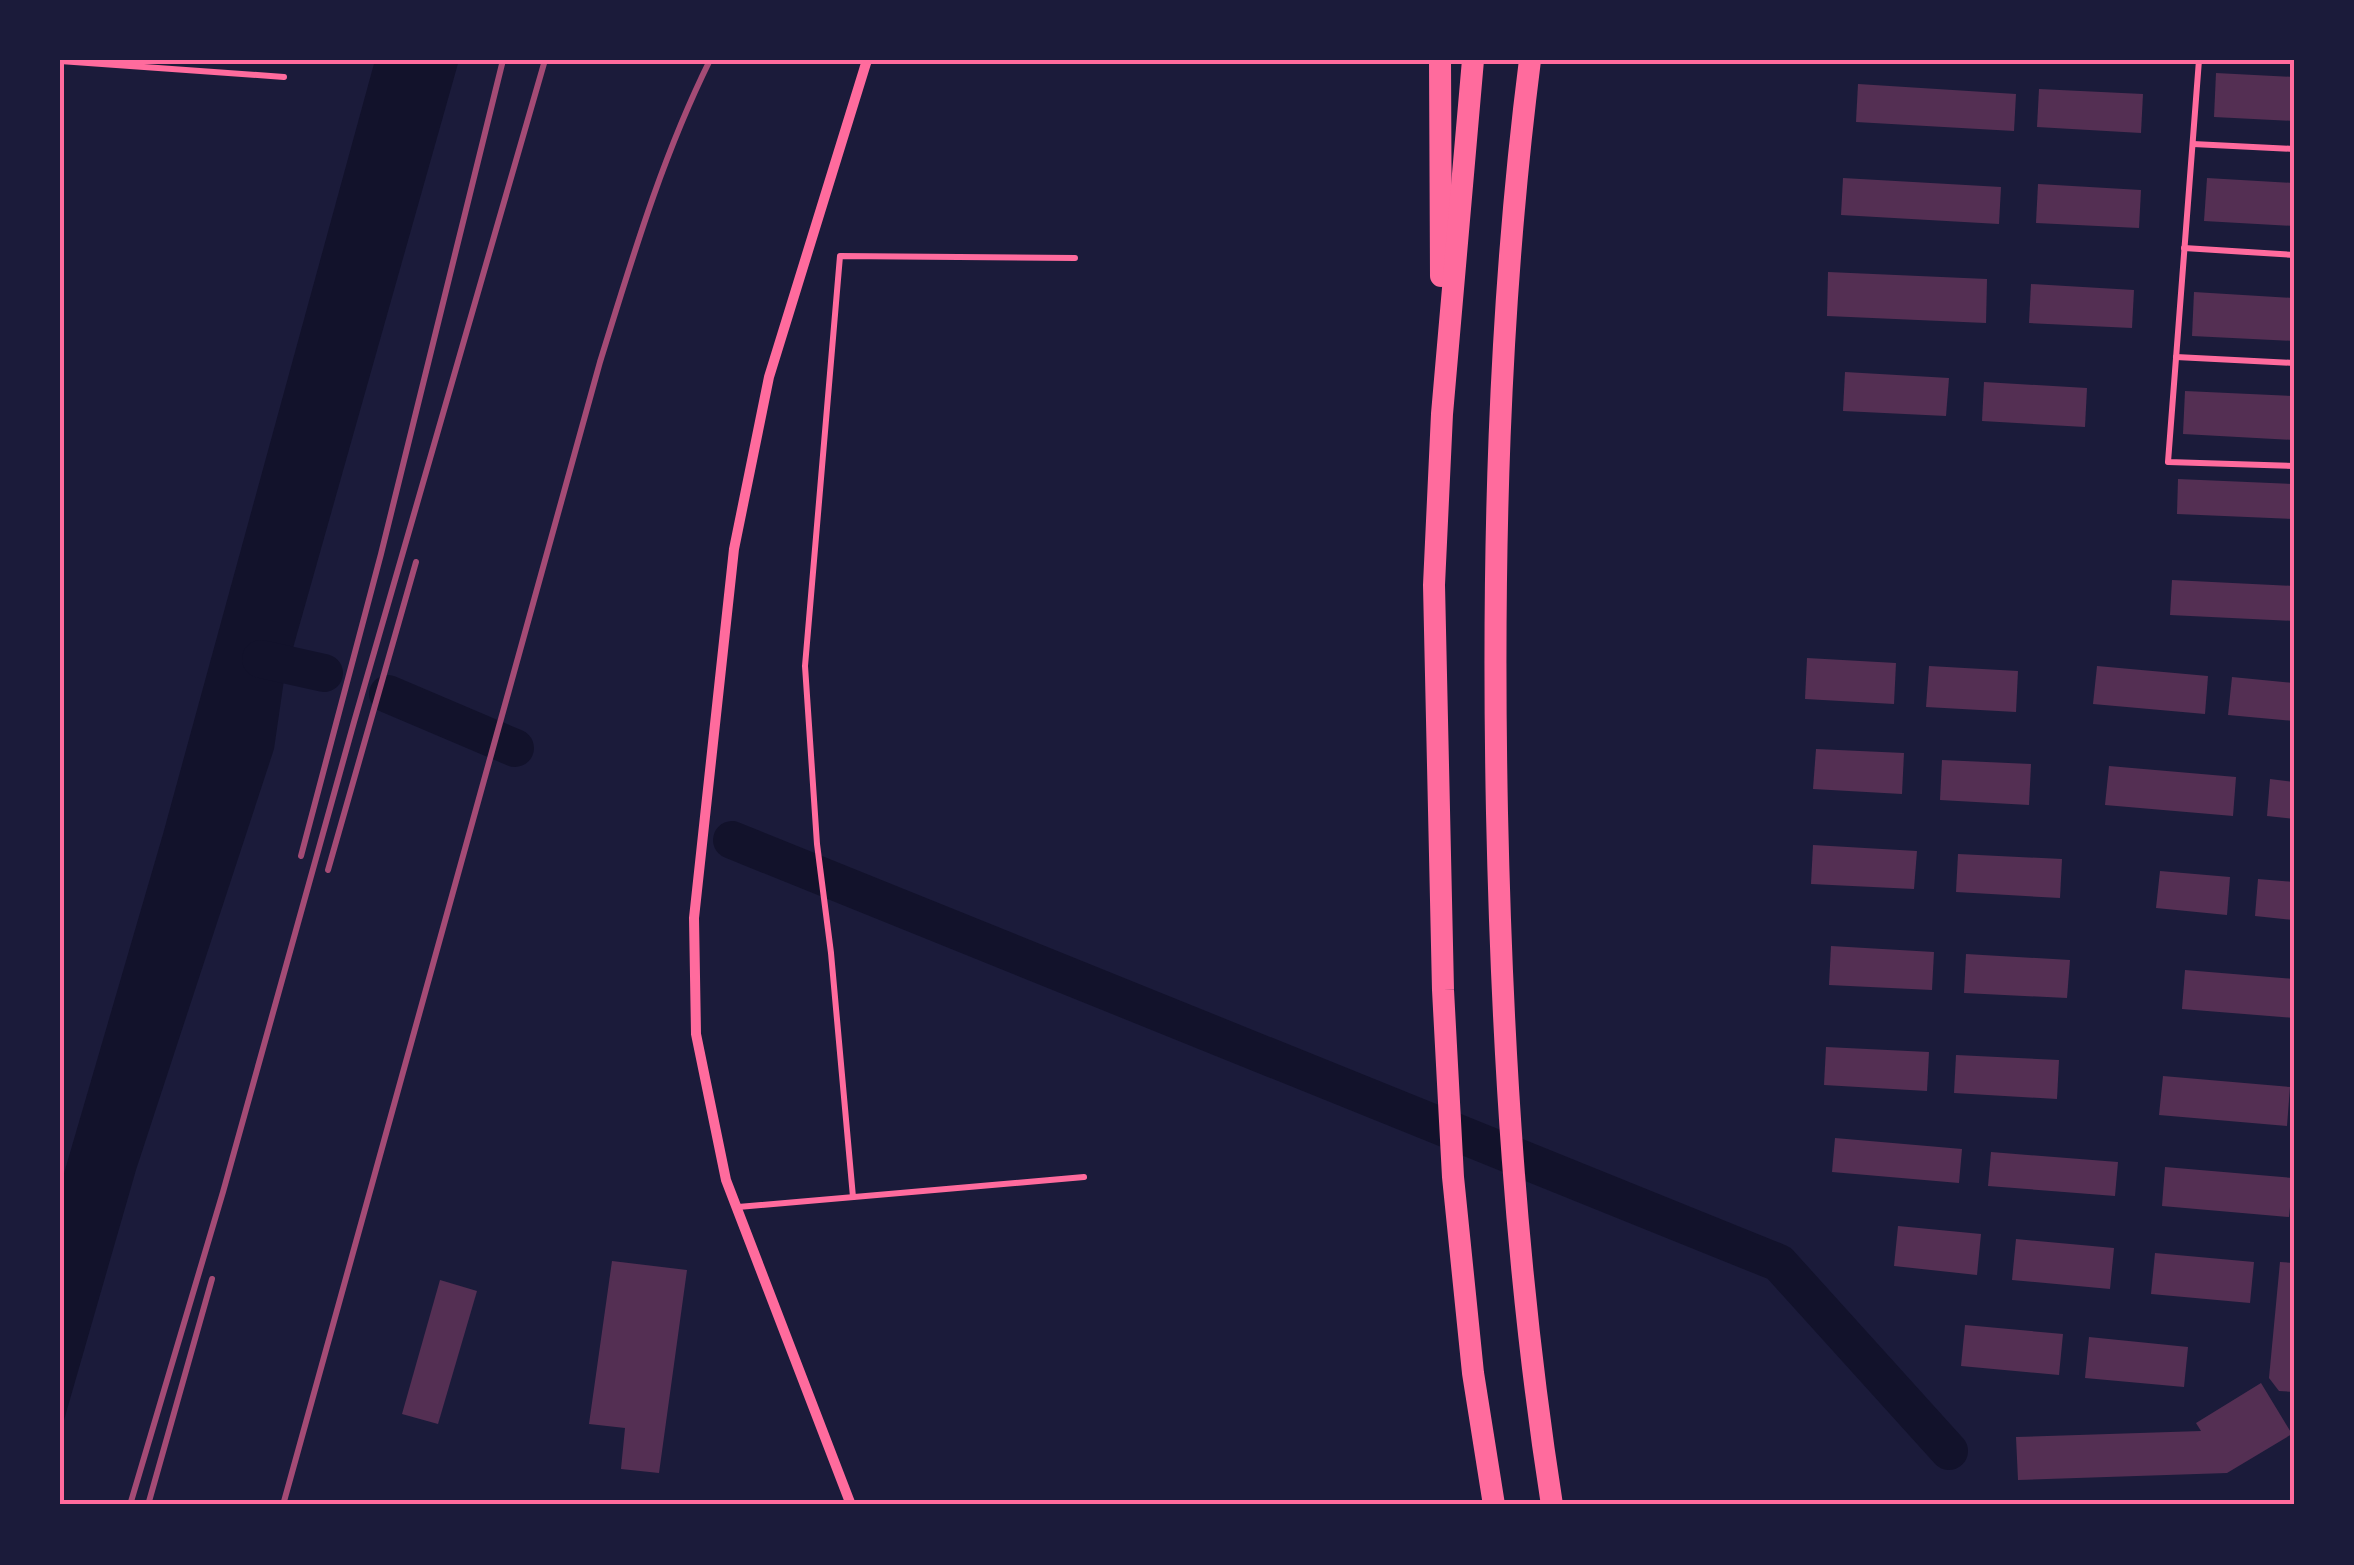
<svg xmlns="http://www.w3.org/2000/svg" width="2354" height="1565" font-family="'Libre Baskerville',serif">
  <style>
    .water { fill: #12122b }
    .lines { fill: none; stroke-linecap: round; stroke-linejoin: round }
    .river { stroke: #12122b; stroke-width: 38 }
    .building { fill: #542f53 }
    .service { stroke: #ff6b9d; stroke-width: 6 }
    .minor { stroke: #ff6b9d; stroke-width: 10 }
    .motorway { stroke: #ff6b9d; stroke-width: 22 }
    .rail { stroke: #a44b75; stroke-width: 6 }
    .neatline { fill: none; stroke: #ff6b9d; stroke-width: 4 }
  </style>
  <rect width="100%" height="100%" fill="#1b1b3a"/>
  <polygon class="water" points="375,60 459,60 284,680 274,749 136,1170 60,1434 60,1187 163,834"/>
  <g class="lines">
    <g class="river">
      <polyline points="261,659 324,673"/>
      <polyline points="388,694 515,748"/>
      <polyline points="732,840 1779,1263 1949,1451"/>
    </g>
  </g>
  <g class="building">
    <polygon points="2216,73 2294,77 2294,121 2214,117"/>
    <polygon points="1858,84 2016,94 2014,131 1856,122"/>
    <polygon points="2039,89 2143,94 2141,133 2037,127"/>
    <polygon points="1843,178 2001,187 1999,224 1841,215"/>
    <polygon points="2207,178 2294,183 2294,226 2204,221"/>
    <polygon points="2038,184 2141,190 2139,228 2036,223"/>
    <polygon points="1828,272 1987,279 1986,323 1827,316"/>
    <polygon points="2031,284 2134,290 2132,328 2029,323"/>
    <polygon points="2194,292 2294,298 2294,341 2192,336"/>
    <polygon points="1845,372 1949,378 1946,416 1843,411"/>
    <polygon points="1984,382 2087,388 2085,427 1982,421"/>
    <polygon points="2185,391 2294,396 2294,440 2183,434"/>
    <polygon points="2178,479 2294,484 2294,519 2177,514"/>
    <polygon points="2172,580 2294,586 2294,621 2170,615"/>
    <polygon points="1807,658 1896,663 1894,704 1805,699"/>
    <polygon points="1929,666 2018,671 2016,712 1926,707"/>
    <polygon points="2097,666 2208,676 2205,714 2093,704"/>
    <polygon points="2232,677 2294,683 2294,721 2228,715"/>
    <polygon points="1816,749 1904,753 1902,794 1813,789"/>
    <polygon points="1942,760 2031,764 2029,805 1940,800"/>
    <polygon points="2109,766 2236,777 2233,816 2105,805"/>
    <polygon points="2270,779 2294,782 2294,819 2267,816"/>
    <polygon points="1813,845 1917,851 1914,889 1811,884"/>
    <polygon points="1958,854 2062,859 2060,898 1956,892"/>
    <polygon points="2160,871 2230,877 2227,915 2156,908"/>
    <polygon points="2258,879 2294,882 2294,920 2255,916"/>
    <polygon points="1831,946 1934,952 1932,990 1829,985"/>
    <polygon points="1966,954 2070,960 2067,998 1964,993"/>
    <polygon points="2185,970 2294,979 2294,1018 2182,1009"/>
    <polygon points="1826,1047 1929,1052 1927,1091 1824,1085"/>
    <polygon points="1956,1055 2059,1060 2057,1099 1954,1093"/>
    <polygon points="2163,1076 2290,1087 2287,1126 2159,1115"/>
    <polygon points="1835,1138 1962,1149 1959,1183 1832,1172"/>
    <polygon points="1991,1152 2118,1162 2115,1196 1988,1186"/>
    <polygon points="2165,1167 2293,1178 2289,1217 2162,1206"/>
    <polygon points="1898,1226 1981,1234 1977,1275 1894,1266"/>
    <polygon points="2016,1239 2114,1248 2110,1289 2012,1280"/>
    <polygon points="2155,1253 2254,1262 2250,1303 2151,1294"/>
    <polygon points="612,1261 687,1270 659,1473 621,1469 625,1428 589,1424"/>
    <polygon points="2280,1262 2294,1263 2294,1392 2279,1391 2269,1378"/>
    <polygon points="440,1280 477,1291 438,1424 402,1414"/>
    <polygon points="1965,1325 2063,1334 2059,1375 1961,1366"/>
    <polygon points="2089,1337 2188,1347 2184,1387 2085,1378"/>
    <polygon points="2261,1383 2292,1434 2227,1473 2018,1480 2016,1437 2201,1431 2196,1423"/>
  </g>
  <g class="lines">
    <g class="service">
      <polyline points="2199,60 2168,462 2294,466"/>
      <polyline points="60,61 284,77"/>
      <polyline points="2193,144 2294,149"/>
      <polyline points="2184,248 2294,255"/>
      <polyline points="2176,357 2294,363"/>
      <polyline points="853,1197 831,953 817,844 805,666 840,256 1075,258"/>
      <polyline points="738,1207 1084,1177"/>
    </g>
    <polyline class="minor" points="851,1505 726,1180 696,1034 694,918 734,549 769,377 867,60"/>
    <g class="motorway">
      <polyline points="1440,60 1441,276"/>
      <polyline points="1473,60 1442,414 1434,585 1443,990 1453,1177 1473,1373 1494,1505"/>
      <path d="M1530,60C1498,310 1492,562 1497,813C1502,1045 1516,1276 1552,1505"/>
    </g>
    <g class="rail">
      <polyline points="301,856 381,554 503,60"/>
      <polyline points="328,870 416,562"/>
      <polyline points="130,1505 223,1192 354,722 545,60"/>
      <polyline points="148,1505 212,1279"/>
      <path d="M283,1505L600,362C632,259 662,157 710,60"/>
    </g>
  </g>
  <rect width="2354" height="1565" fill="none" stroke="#1b1b3a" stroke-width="125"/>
  <rect x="62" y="62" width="2230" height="1440" class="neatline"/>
</svg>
